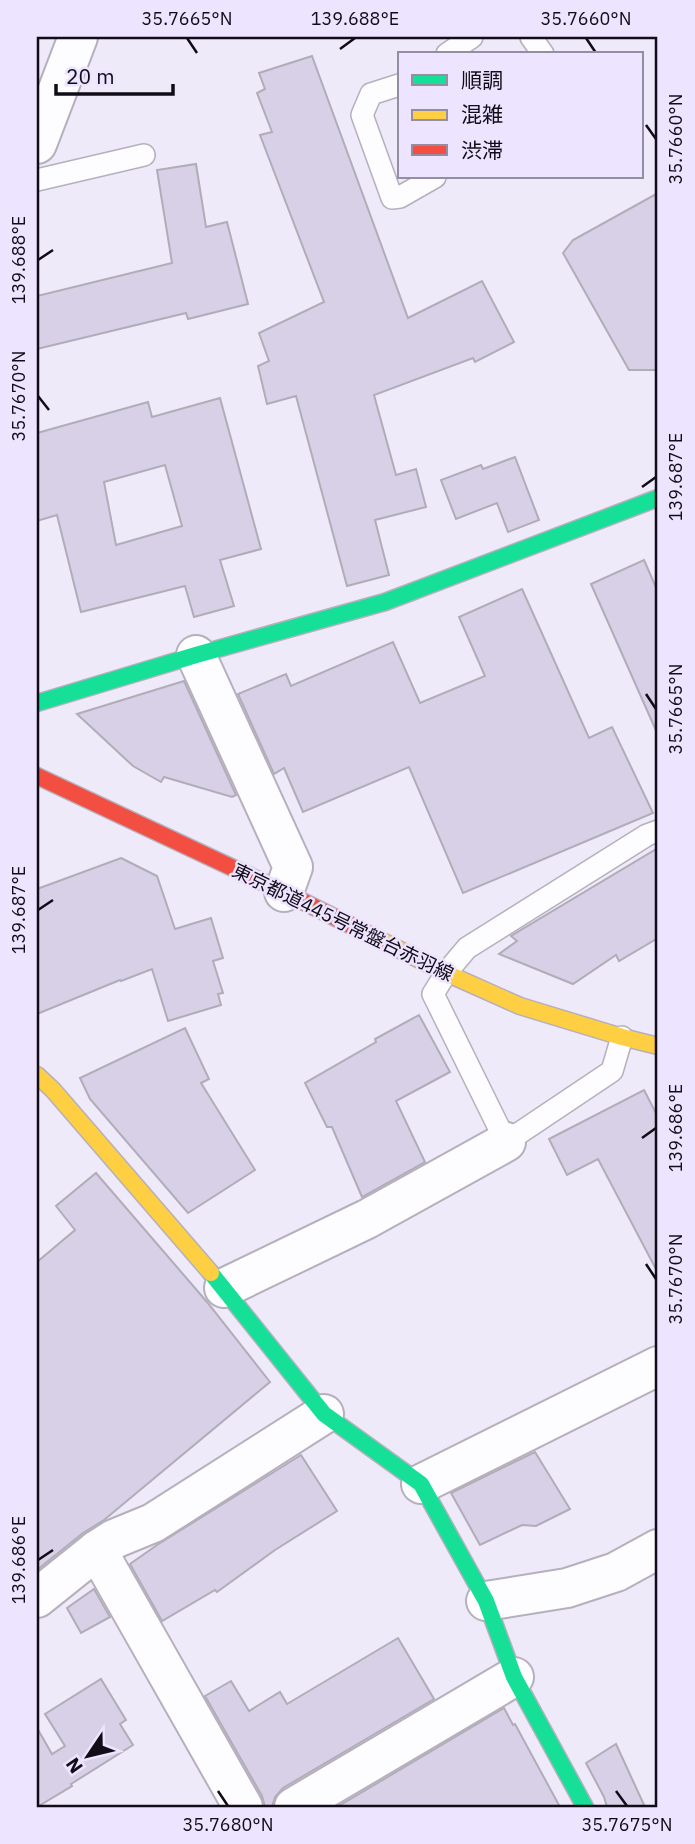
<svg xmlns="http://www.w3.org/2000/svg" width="695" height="1844" font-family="'IBM Plex Sans','Noto Sans JP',sans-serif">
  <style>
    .building { fill: #d8d0e6; stroke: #b0acb8; stroke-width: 2; fill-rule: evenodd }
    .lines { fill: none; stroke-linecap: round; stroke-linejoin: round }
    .lane-casing { stroke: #b5b0bc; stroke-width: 24 }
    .street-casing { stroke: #b5b0bc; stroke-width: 42 }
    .fast-casing { stroke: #b5b0bc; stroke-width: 19 }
    .slow-casing { stroke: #b5b0bc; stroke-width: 19 }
    .jam-casing { stroke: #b5b0bc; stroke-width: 19 }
    .lane { stroke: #fdfcfe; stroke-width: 21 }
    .street { stroke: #fdfcfe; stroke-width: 38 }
    .fast { stroke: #16e098; stroke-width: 16 }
    .slow { stroke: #ffcf43; stroke-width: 16 }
    .jam { stroke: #f24e42; stroke-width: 16 }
    .ticks { fill: none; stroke: #110c17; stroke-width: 2.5 }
    .labels { text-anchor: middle; stroke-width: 5; stroke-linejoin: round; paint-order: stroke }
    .street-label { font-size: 19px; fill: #110c17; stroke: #ede4ff }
    .neatline { fill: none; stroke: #110c17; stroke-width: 2.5 }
    .ticks-label { font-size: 18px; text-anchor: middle; fill: #110c17 }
  </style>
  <rect width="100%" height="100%" fill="#efeaf9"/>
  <g class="building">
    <polygon points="312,56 408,318 482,281 514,342 475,362 473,358 374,395 396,475 416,469 426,507 375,520 389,575 347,586 296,396 267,404 258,366 269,361 259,333 324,302 260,135 272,132 257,93 265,89 259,73"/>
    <polygon points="196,164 206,227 227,222 248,304 188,319 186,313 37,349 37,296 172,263 157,170"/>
    <polygon points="658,193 658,370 629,370 563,253 573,240"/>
    <path d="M220,398L261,549L220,560L234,606L194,617L185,586L81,612L57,515L37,521V433L148,402L152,417ZM165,465L182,526L116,545L104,482Z"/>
    <polygon points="515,457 539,520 508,532 497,503 456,519 441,480 481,465 483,469"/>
    <polygon points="644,560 658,592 658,735 591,584"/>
    <polygon points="522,589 589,738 612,727 653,813 463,893 409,767 303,812 284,768 274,774 238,694 286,674 291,686 393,642 420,703 485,676 459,617"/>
    <polygon points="184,681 236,795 232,797 164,777 161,782 133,766 77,714"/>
    <polygon points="658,848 658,938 619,961 616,955 573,984 499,954 517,941 511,936"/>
    <polygon points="121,858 157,876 175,929 211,918 223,958 213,961 223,993 218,994 221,1005 168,1021 152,969 121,981 120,980 37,1014 37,889"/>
    <polygon points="419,1015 450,1072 396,1101 425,1162 362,1197 332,1127 327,1127 305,1083 376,1042 375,1039"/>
    <polygon points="185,1028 209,1079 201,1083 255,1170 188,1213 90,1099 80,1078"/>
    <polygon points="644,1090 658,1117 658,1273 598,1159 567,1175 549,1139"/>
    <polygon points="96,1173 207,1302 270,1382 104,1520 83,1533 37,1570 37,1262 75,1230 56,1206"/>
    <polygon points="535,1452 570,1509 536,1526 522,1525 480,1545 451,1493"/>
    <polygon points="301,1455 337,1511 275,1550 217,1592 215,1590 162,1621 130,1564 157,1545"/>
    <polygon points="94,1589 110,1617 81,1633 67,1608"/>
    <polygon points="398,1638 434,1699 283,1788 275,1797 272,1807 265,1807 262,1796 205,1696 231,1681 249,1711 280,1692 287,1704"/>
    <polygon points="101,1679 126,1720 120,1724 133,1745 71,1784 72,1786 37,1807 37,1728 52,1754 65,1746 45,1714"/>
    <polygon points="504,1708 513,1725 515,1724 560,1807 337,1807"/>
    <polygon points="616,1744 645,1807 607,1807 604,1797 586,1763"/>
  </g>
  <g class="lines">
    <g class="lane-casing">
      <g id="lane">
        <polyline points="531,37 543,54"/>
        <polyline points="447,54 472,37"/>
        <polyline points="399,85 371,94 362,115 392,198 400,197 435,177"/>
        <polyline points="37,180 144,155"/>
        <polyline points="622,1037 612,1071 506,1142 433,994 446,973 467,948 647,835 658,831"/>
      </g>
    </g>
    <g class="street-casing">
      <g id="street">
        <polyline points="37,144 78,37"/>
        <polyline points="196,655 293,867 284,892"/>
        <polyline points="224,1288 367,1219 506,1142"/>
        <polyline points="421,1484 658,1366"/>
        <polyline points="97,1550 243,1807"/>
        <polyline points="37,1598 97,1550 114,1539 153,1523 324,1414"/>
        <polyline points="486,1601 567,1588 616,1572 658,1549"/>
        <polyline points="294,1807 514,1677"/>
      </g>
    </g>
    <g class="fast-casing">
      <g id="fast">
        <polyline points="37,703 196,655 385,602 658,498"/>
        <polyline points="211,1273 324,1414 421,1484 486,1601 514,1677 585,1807"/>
      </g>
    </g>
    <g class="slow-casing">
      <g id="slow">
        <polyline points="380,940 446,973 520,1006 622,1037 658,1046"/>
        <polyline points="37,1075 53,1090 211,1273"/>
      </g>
    </g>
    <g class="jam-casing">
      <polyline id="jam" points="37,776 284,892 380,940"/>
    </g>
    <use href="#lane" class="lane"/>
    <use href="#street" class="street"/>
    <use href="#fast" class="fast"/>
    <use href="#slow" class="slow"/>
    <use href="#jam" class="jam"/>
  </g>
  <path class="ticks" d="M187,38L197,53M586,38L596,53M340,49L355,38M646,125L656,139M38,260L53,250M38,396L49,410M642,487L656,477M646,694L656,709M38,910L53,900M642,1138L656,1128M646,1264L656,1279M38,1560L53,1550M218,1791L228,1806M616,1791L627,1806"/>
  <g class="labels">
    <g class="street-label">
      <text transform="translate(343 922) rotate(26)" y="7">東京都道445号常盤台赤羽線</text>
    </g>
  </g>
  <rect width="695" height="1844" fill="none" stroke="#ede4ff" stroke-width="77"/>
  <rect x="398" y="52" width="245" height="126" fill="#ede4ff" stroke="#958ea2" stroke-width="2"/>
  <rect x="412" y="75" width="35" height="10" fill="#16e098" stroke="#958ea2" stroke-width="2"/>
  <text x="461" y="88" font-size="21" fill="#110c17">順調</text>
  <rect x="412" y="110" width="35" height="10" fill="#ffcf43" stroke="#958ea2" stroke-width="2"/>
  <text x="461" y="122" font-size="21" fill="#110c17">混雑</text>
  <rect x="412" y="145" width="35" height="10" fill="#f24e42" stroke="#958ea2" stroke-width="2"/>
  <text x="461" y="158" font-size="21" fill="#110c17">渋滞</text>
  <g transform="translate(88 1756) rotate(235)" stroke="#ede4ff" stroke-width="5" paint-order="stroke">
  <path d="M0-5L12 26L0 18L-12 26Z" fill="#110c17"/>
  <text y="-10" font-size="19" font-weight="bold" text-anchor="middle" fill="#110c17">N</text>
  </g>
  <path d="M56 84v10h117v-10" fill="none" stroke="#110c17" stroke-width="3.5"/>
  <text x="66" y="84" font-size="21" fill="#110c17" stroke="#ede4ff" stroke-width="5" paint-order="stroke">20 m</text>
  <rect x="38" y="38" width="618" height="1768" class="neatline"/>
  <g class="ticks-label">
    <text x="187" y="25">35.7665°N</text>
    <text x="355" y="25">139.688°E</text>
    <text x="586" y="25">35.7660°N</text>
    <text transform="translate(676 139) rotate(-90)" y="6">35.7660°N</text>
    <text transform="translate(19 260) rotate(-90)" y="6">139.688°E</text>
    <text transform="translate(19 396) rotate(-90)" y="6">35.7670°N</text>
    <text transform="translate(676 477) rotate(-90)" y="6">139.687°E</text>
    <text transform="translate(676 709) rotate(-90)" y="6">35.7665°N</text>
    <text transform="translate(19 910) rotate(-90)" y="6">139.687°E</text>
    <text transform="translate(676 1128) rotate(-90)" y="6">139.686°E</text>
    <text transform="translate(676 1279) rotate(-90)" y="6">35.7670°N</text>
    <text transform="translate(19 1560) rotate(-90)" y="6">139.686°E</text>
    <text x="228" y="1831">35.7680°N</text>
    <text x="627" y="1831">35.7675°N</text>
  </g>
</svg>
